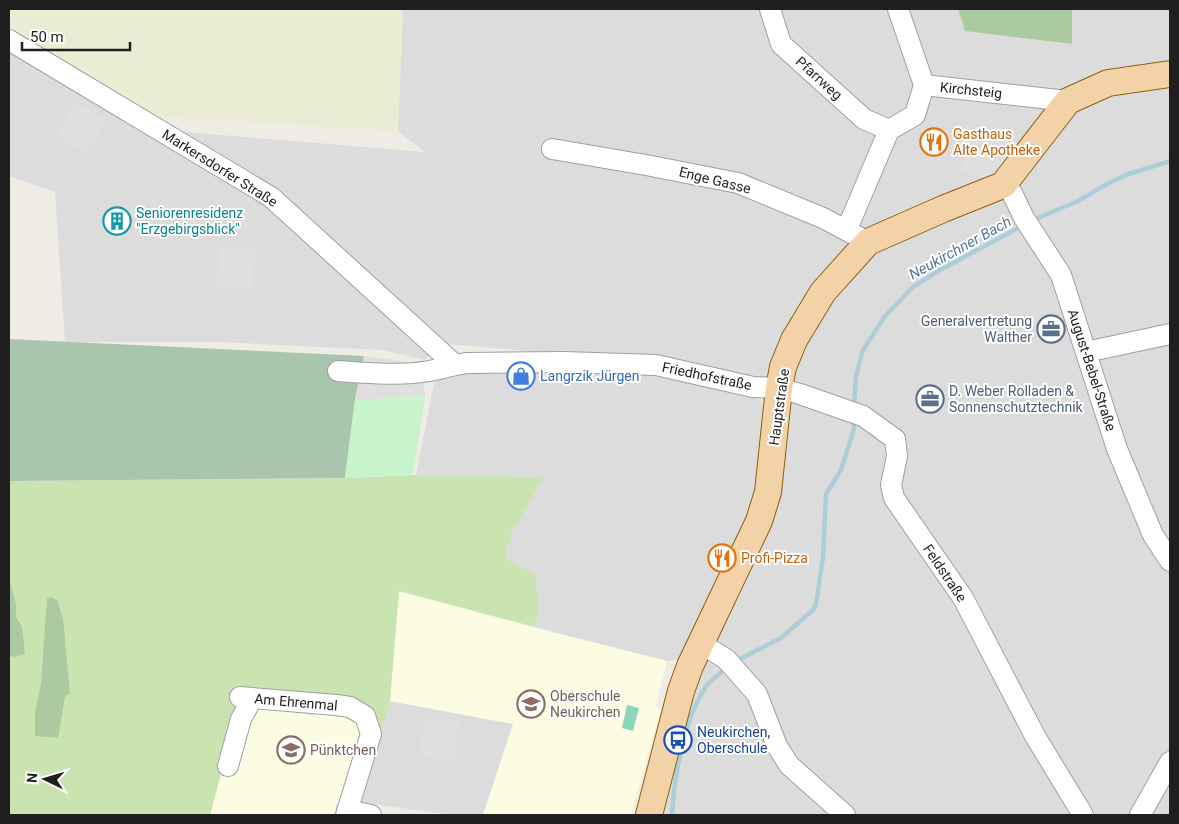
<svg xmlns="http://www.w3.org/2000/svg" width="1179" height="824" font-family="Roboto,sans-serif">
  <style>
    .residential { fill: #dddcdc }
    .education { fill: #fcfce2 }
    .farmland { fill: #eaecd3 }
    .grass { fill: #cae4b1 }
    .forest { fill: #acca9f }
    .cemetery { fill: #a9c5ae }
    .park { fill: #c7f4cb }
    .pitch { fill: #8cd6b9 }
    .parking { fill: #dfdfdf }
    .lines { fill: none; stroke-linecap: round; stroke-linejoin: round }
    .stream { stroke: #abced8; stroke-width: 4.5 }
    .minor-casing { stroke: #a0a0a0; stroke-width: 22 }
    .major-casing { stroke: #8b620e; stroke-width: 28 }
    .minor { stroke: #fff; stroke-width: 20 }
    .major { stroke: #f3d2a7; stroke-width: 26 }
    .labels { text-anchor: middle; stroke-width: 4; stroke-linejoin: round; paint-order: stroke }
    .street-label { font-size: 14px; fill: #1f1f1f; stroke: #fff }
    .food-label { font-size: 14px; fill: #c56008; stroke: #fff; text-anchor: start }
    .culture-label { font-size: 14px; fill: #0d838f; stroke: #fff; text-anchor: start }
    .service-label { font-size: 14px; fill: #4e5e75; stroke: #fff; text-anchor: end }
    .shop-label { font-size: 14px; fill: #366cbe; stroke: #fff; text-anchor: start }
    .education-label { font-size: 14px; fill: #785e54; stroke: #fff; text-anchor: start }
    .transit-label { font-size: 14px; fill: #164399; stroke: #fff; text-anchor: start }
    .water-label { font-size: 15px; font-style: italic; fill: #51789f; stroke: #fff }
  </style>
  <rect width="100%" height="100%" fill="#efece6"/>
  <g class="residential">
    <polygon points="403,9 706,9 712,10 712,9 958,9 965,31 1071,44 1072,9 1170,9 1170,815 662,815 704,649 739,584 787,386 853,243 773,390 673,363 446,344 281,192 173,131 425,152 398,131"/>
    <polygon points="9,46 265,199 431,352 425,360 383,350 219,342 65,342 55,192 9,176"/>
    <polygon points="460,369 656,373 757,397 767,410 754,519 678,660 667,661 535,627 538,610 505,559 511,535 544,477 416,475 434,383"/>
    <polygon points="390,701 514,724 483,815 451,815 358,802"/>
  </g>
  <g class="education">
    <polygon points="399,591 551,632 667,661 656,706 661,709 631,815 483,815 513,724 390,701"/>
    <polygon points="260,707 294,711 314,717 318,712 345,713 356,720 360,733 334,815 210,815 236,718 248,721"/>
  </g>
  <polygon class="farmland" points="9,9 403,9 398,131 153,116 9,25"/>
  <polygon class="grass" points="416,475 544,477 511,535 505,558 536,575 538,610 535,627 399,591 390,701 376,747 367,710 236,702 236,718 210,815 9,815 9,481 345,478"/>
  <g class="forest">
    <polygon points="958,9 1072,9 1072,44 965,31"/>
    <polygon points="9,579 16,604 16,617 22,627 25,654 14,657 9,655"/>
    <polygon points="51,597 57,600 63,619 70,694 65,696 58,738 35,736 35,713 41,684 47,598"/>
  </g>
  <polygon class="cemetery" points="9,339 364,356 355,400 345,478 9,481"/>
  <polygon class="park" points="425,396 413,475 345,478 355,400"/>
  <polygon class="pitch" points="627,705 639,708 633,731 622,728"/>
  <g class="parking">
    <polygon points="74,102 106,119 87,153 56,136"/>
    <polygon points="967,136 1020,145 1009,167 988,181 961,172"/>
    <polygon points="219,248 255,250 253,288 217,286"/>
    <polygon points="364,356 422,364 425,396 355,400"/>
    <polygon points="425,718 459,722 454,760 419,757"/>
  </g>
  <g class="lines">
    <g class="stream">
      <polyline points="1033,220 1078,201 1107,184 1126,175 1170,161"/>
      <polyline points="854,406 856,376 863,350 885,316 913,287 940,270 1024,225"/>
      <polyline points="736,661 781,638 813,610 816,604 823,557 826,494 841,470 854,429 854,419"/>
      <path d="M672,815C674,777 684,720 705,688C710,680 720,673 728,667"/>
    </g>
    <g class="minor-casing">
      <g id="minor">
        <polyline points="770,9 781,44 864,119 889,130"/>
        <polyline points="898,9 924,85"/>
        <polyline points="9,40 271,197 454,364"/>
        <polyline points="924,85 1068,101"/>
        <polyline points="552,149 646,165 738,183 823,218 868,242"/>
        <polyline points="1003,185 1012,193 1024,218 1061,275 1117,449 1153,535 1170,561"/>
        <polyline points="847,229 889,130 915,115 924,85"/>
        <polyline points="1086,352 1170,334"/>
        <path d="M338,371C367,373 401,376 429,371C443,369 454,364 468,363L563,362L656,365L753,387L779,388L800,394L863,416L895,439L897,456L891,485L894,498L963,598L1035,736L1083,815"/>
        <polyline points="700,643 726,659 757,694 777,746 789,765 845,815"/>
        <polyline points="240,697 336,705 350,707 365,716 371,734 346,815"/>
        <polyline points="228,766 241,719 252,699"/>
        <polyline points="347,810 371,815"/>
        <polyline points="1140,815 1170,762"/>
      </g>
    </g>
    <g class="major-casing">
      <polyline id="major" points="649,815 681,691 690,666 759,521 768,492 779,388 783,367 794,340 823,292 868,242 943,209 1003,185 1068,101 1108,83 1170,74"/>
    </g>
    <use href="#minor" class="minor"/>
    <use href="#major" class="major"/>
  </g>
  <defs>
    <g id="restaurant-ring" transform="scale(1.4375)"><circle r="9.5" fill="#fff" stroke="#e8710a" stroke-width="1.5"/><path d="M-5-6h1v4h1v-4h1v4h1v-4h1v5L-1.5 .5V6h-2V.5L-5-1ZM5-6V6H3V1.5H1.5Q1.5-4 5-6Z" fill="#e8710a"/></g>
    <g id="building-ring" transform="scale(1.4375)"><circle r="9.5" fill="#fff" stroke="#0f9aa8" stroke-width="1.5"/><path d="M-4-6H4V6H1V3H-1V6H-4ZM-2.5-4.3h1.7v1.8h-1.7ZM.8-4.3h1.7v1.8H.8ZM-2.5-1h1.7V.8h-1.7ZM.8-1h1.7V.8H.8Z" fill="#0f9aa8"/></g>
    <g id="office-ring" transform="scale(1.4375)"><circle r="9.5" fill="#fff" stroke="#5c6f8a" stroke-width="1.5"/><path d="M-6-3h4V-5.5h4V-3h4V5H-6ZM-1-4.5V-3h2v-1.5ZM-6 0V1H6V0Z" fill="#5c6f8a"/></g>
    <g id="shop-ring" transform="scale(1.4375)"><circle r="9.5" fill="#fff" stroke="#3f7fe0" stroke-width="1.5"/><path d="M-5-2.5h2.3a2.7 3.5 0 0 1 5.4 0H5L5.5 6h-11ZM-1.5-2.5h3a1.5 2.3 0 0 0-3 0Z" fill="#3f7fe0"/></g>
    <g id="school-ring" transform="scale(1.4375)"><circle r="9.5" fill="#fff" stroke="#8d6e63" stroke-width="1.5"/><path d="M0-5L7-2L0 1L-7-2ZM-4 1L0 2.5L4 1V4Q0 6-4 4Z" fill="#8d6e63"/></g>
    <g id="bus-ring" transform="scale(1.4375)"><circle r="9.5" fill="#fff" stroke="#1a4fb4" stroke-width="1.5"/><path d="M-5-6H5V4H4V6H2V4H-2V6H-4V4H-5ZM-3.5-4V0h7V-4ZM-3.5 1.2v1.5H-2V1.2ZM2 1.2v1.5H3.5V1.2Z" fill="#1a4fb4"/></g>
  </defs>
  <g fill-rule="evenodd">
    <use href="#restaurant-ring" x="934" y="142"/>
    <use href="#building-ring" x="117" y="221"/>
    <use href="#office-ring" x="1051" y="329"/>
    <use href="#shop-ring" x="521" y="376"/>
    <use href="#office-ring" x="930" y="399"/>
    <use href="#restaurant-ring" x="722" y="558"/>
    <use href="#school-ring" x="531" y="704"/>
    <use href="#bus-ring" x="678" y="740"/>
    <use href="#school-ring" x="291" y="750"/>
  </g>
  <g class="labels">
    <g class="street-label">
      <text transform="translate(819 78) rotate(42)" y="5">Pfarrweg</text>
      <text transform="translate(971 90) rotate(6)" y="5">Kirchsteig</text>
      <text transform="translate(220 168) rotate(32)" y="5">Markersdorfer Straße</text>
      <text transform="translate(715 180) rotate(14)" y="5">Enge Gasse</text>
      <text transform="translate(1092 370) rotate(72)" y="5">August-Bebel-Straße</text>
      <text transform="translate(707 376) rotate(12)" y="5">Friedhofstraße</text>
      <text transform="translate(779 407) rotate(-82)" y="5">Hauptstraße</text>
      <text transform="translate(945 573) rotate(56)" y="5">Feldstraße</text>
      <text transform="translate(296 702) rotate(5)" y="5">Am Ehrenmal</text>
    </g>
    <g class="food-label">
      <text x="953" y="139">Gasthaus<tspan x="953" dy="16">Alte Apotheke</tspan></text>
      <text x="741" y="563">Profi-Pizza</text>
    </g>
    <g class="culture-label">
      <text x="136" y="218">Seniorenresidenz<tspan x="136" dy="16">"Erzgebirgsblick"</tspan></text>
    </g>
    <g class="service-label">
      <text x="1032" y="326">Generalvertretung<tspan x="1032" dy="16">Walther</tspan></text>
      <text x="949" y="396" text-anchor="start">D. Weber Rolladen &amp;<tspan x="949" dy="16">Sonnenschutztechnik</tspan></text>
    </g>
    <g class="shop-label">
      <text x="540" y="381">Langrzik Jürgen</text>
    </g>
    <g class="education-label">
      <text x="550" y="701">Oberschule<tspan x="550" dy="16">Neukirchen</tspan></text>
      <text x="310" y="755">Pünktchen</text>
    </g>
    <g class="transit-label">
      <text x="697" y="737">Neukirchen,<tspan x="697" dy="16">Oberschule</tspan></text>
    </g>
    <g class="water-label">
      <text transform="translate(960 248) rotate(-29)" y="5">Neukirchner Bach</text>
    </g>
  </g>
  <rect width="1179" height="824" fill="none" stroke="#1f1f1f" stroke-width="20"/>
  <g transform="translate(45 779) rotate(275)" stroke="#ffffff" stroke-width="4" paint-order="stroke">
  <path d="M0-4L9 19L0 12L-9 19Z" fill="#1f1f1f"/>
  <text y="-8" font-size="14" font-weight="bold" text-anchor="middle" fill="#1f1f1f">N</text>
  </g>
  <path d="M22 42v8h108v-8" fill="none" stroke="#1f1f1f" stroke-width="2.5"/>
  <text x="30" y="42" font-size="15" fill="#1f1f1f" stroke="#ffffff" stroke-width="4" paint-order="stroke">50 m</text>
</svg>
